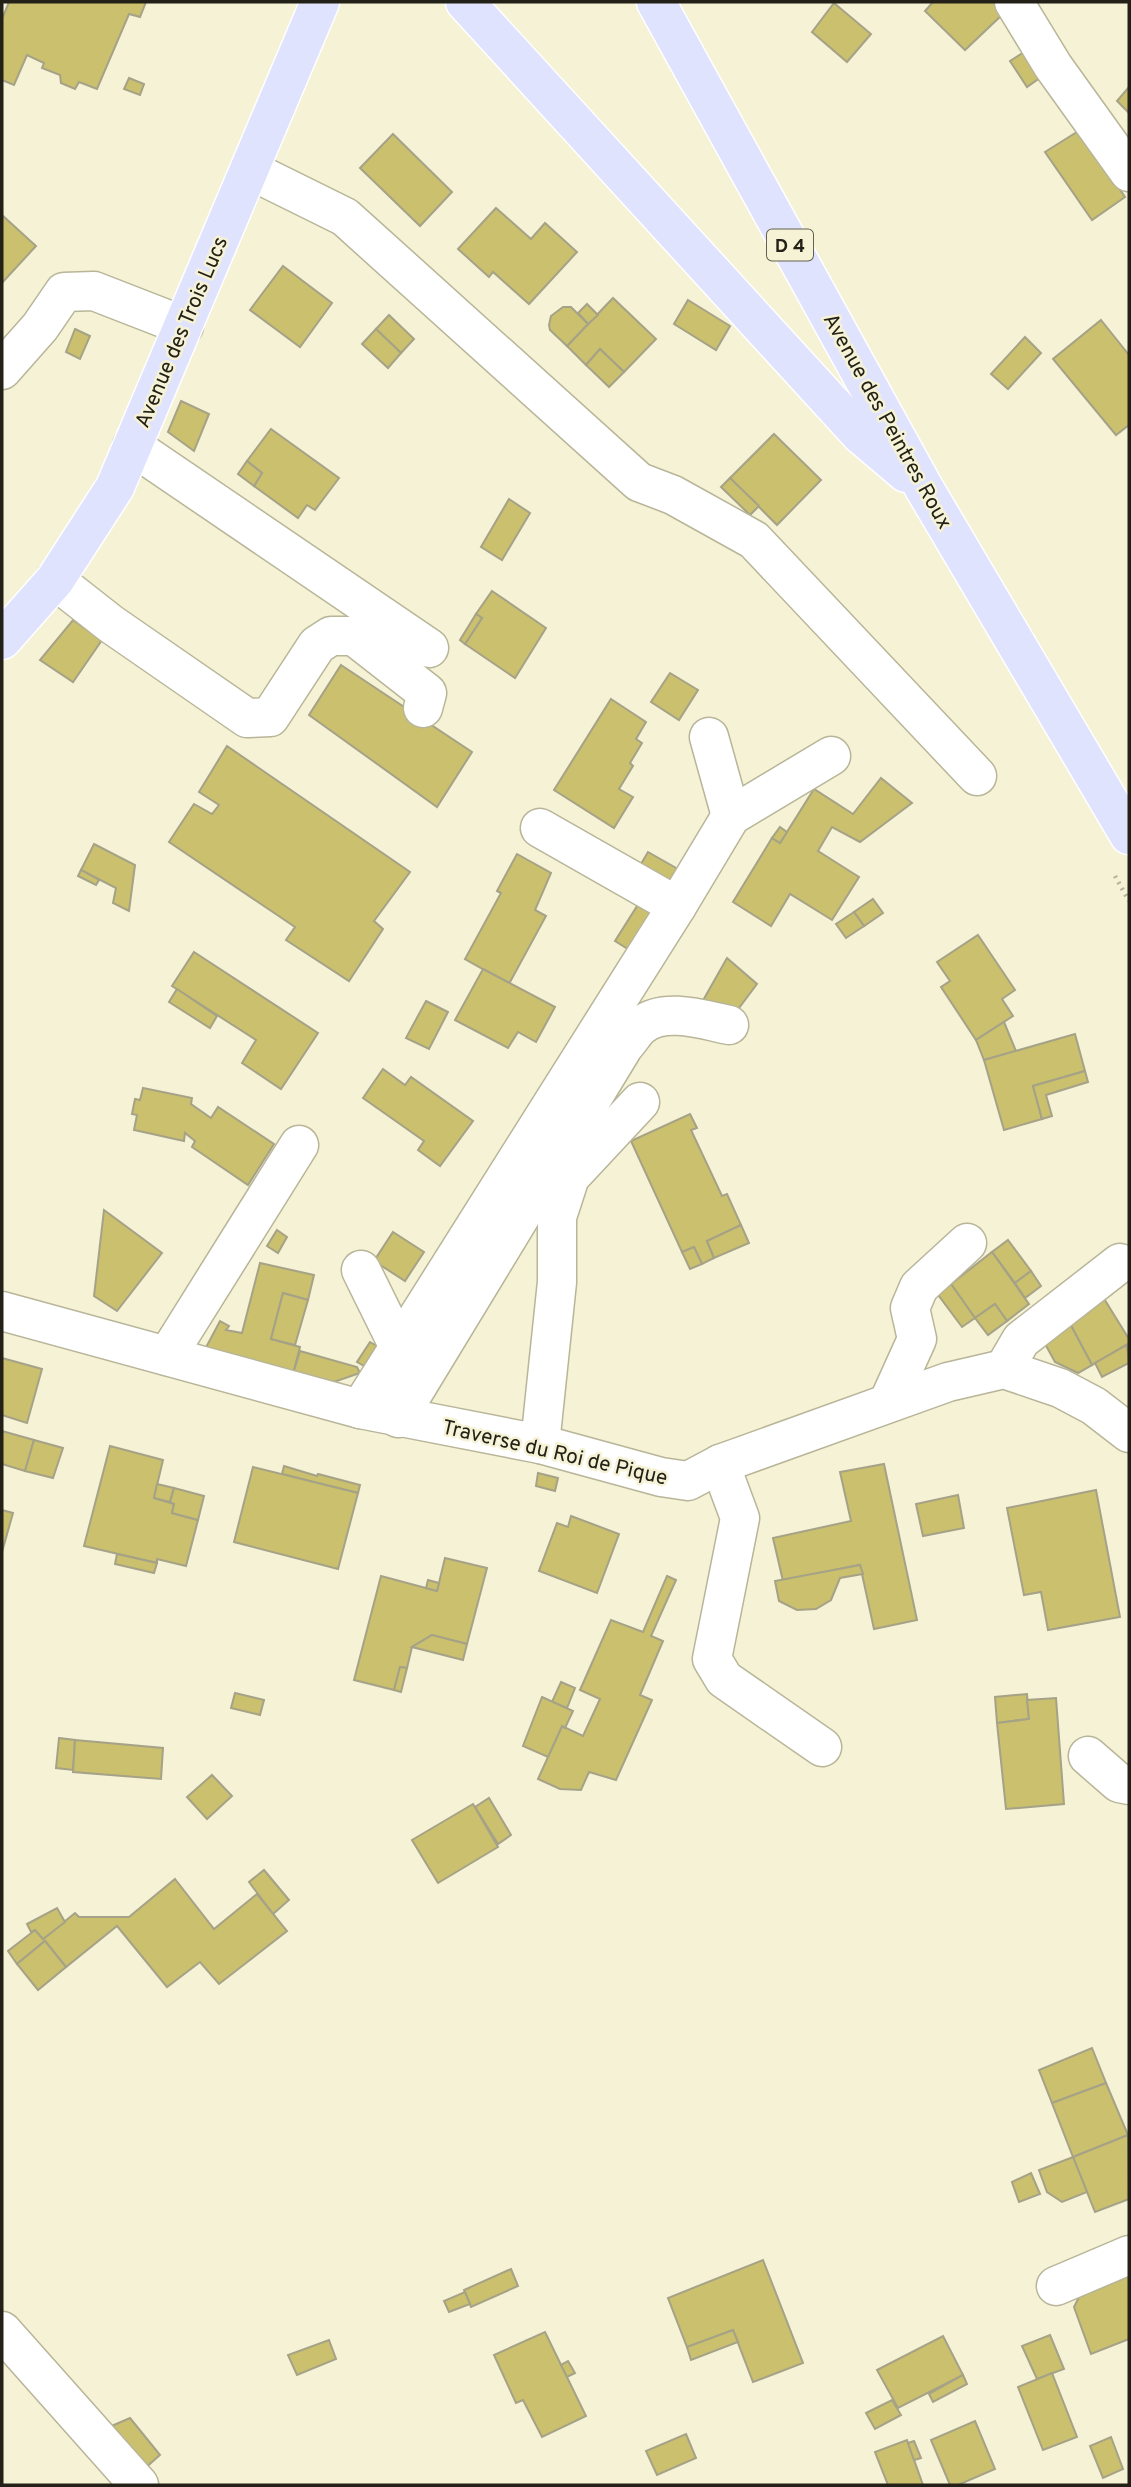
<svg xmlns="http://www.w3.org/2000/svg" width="1131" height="2487" font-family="Overpass,sans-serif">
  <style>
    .building { fill: #cac06d; stroke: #a5a287; stroke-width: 2 }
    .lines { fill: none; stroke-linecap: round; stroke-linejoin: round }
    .minor-casing { stroke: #b8b599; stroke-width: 41 }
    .major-casing { stroke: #fff; stroke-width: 41 }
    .path { stroke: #b6b39c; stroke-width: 4.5; stroke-dasharray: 2 5; stroke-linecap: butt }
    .minor { stroke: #fff; stroke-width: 38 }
    .major { stroke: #e0e3fd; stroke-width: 38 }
    .labels { text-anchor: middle; stroke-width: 5; stroke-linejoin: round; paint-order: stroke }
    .shield { fill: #f5f2d5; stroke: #626050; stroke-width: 2 }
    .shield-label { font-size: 19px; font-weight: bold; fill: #232117 }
    .street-label { font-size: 21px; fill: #232117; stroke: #f5f2d5 }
  </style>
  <rect width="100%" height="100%" fill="#f5f2d5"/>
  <g class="building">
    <polygon points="9,2 146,2 140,17 129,14 97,89 79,82 75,89 61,83 60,75 42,68 44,63 27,55 14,85 2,80 2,19"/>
    <polygon points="933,2 997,2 1004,13 965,50 925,11"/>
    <polygon points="834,3 871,34 847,62 812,32"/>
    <polygon points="1027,50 1044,75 1027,87 1010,61"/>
    <polygon points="129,78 144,84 140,95 124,89"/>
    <polygon points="1129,87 1129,113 1117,101"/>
    <polygon points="1080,130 1125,197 1092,220 1045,152"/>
    <polygon points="393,134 452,192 420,226 360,168"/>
    <polygon points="496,208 531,239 545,223 577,252 529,304 493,272 489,277 458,249"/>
    <polygon points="2,215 36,246 2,283"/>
    <polygon points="283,266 332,303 300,347 250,310"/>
    <polygon points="613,298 656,339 624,372 600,349 586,365 567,346"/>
    <polygon points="688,300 730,326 716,350 674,324"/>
    <polygon points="587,304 598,315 588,324 578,313"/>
    <polygon points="563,307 571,307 588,324 567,346 550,330 549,325 551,316"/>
    <polygon points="389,315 414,339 401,353 376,329"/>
    <polygon points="1101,320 1129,355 1129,425 1116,435 1053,359"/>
    <polygon points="75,329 90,336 80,359 66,352"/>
    <polygon points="376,329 401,353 388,368 362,344"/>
    <polygon points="1025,337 1041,353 1008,389 991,374"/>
    <polygon points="600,349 624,372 609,387 586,365"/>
    <polygon points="181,401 209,414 194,451 168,432"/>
    <polygon points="271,429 339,478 315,510 307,505 298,518 254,486 262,473 247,461"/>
    <polygon points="774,434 821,480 777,525 730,478"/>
    <polygon points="247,461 262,473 254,486 238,474"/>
    <polygon points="730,478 759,506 750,515 721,487"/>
    <polygon points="509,499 530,513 502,560 481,547"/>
    <polygon points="492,591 546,628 515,678 465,644 482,618 476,614"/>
    <polygon points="476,614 482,618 465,644 460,640"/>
    <polygon points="73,620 102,640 73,682 40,660"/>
    <polygon points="341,665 472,752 437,807 309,715"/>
    <polygon points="670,673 698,690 679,720 651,702"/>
    <polygon points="611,699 646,722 636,739 642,743 630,763 633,766 619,789 633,797 614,828 554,790"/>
    <polygon points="227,746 410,872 374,921 383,929 349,981 286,940 295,927 169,842 194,804 212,814 219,805 199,792"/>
    <polygon points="881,778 912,803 860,842 832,827 818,851 859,877 832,920 790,894 771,926 733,902 772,838 780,843 814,789 853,814"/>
    <polygon points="780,827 787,832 780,843 772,838"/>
    <polygon points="94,844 135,865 129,911 113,903 116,888 81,870"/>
    <polygon points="648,852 685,873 674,890 638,869"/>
    <polygon points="517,854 551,873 535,910 546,916 509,984 465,959 501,893 497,891"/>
    <polygon points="81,870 99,880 96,885 78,876"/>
    <polygon points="873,899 883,913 864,926 854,912"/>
    <polygon points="639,903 659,916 634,953 615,941"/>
    <polygon points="854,912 864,926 846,938 836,924"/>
    <polygon points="978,935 1015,990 1002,999 1013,1016 976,1040 941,987 950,981 937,962"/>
    <polygon points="194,952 318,1033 281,1089 242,1063 256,1040 172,986"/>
    <polygon points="727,958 757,984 733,1016 701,1004"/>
    <polygon points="483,969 555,1007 536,1042 518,1032 508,1048 455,1020"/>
    <polygon points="177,989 217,1016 210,1028 169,1002"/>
    <polygon points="426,1001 448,1012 429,1049 406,1038"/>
    <polygon points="1004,1022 1016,1051 984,1060 976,1040"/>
    <polygon points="1075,1034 1085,1071 1033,1086 1042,1119 1004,1130 984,1060"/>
    <polygon points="383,1069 405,1085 411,1077 473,1121 440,1166 418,1150 424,1141 363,1098"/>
    <polygon points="1085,1071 1088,1082 1046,1095 1052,1116 1042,1119 1033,1086"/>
    <polygon points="143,1088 192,1098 191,1104 211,1118 218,1107 274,1144 248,1185 192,1147 195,1141 185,1133 184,1141 134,1130 137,1115 132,1114 135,1099 140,1100"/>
    <polygon points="690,1114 697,1128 691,1130 722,1196 727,1194 741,1225 707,1241 714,1258 702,1264 694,1247 682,1252 631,1141"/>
    <polygon points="104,1210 162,1253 117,1311 94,1296"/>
    <polygon points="741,1225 749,1243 714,1258 707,1241"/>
    <polygon points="277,1230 287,1237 278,1253 267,1246"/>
    <polygon points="393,1232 424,1252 405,1281 374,1261"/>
    <polygon points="1008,1240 1031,1271 1015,1283 992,1252"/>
    <polygon points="694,1247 702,1264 690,1269 682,1252"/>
    <polygon points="992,1252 1029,1304 1007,1321 995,1304 975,1318 951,1284"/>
    <polygon points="260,1263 314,1275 308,1300 283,1293 271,1339 300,1347 293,1374 204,1351 220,1321 229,1326 226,1330 242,1333"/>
    <polygon points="1031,1271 1041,1286 1025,1298 1015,1283"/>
    <polygon points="951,1284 975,1318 962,1327 936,1292"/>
    <polygon points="283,1293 308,1300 295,1345 271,1339"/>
    <polygon points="1103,1297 1129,1339 1129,1343 1092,1365 1067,1318"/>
    <polygon points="995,1304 1007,1321 988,1335 975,1318"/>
    <polygon points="1067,1318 1092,1365 1078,1373 1055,1362 1039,1333"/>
    <polygon points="370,1342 377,1346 364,1366 357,1362"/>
    <polygon points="1127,1345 1129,1363 1102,1377 1095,1363"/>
    <polygon points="300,1351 357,1367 360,1373 331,1383 293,1374"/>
    <polygon points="2,1358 42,1369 27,1423 2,1415"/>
    <polygon points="2,1431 34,1440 25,1471 2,1464"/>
    <polygon points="34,1440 63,1448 53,1478 25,1471"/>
    <polygon points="110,1446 163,1460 154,1498 174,1504 172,1513 198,1520 186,1566 157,1559 157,1563 84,1546"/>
    <polygon points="884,1464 917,1620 874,1629 860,1565 783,1581 773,1538 851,1521 840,1472"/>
    <polygon points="284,1466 317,1476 318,1474 360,1485 358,1493 282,1474"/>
    <polygon points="253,1467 358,1493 338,1569 234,1542"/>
    <polygon points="538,1473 558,1478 555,1491 536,1486"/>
    <polygon points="157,1484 174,1488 170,1502 154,1498"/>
    <polygon points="174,1488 204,1496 198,1520 172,1513 174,1504 170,1502"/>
    <polygon points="1096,1490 1120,1617 1048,1630 1041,1592 1024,1595 1007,1508"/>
    <polygon points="958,1495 964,1528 923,1536 916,1504"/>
    <polygon points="2,1510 13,1513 2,1552"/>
    <polygon points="571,1516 619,1534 597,1593 539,1571 557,1523 568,1527"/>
    <polygon points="117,1554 157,1563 154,1573 115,1564"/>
    <polygon points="445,1558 487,1568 467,1644 432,1635 412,1647 407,1668 400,1667 394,1690 354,1680 381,1576 437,1591"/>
    <polygon points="860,1565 863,1574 840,1578 831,1600 816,1609 797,1610 779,1601 775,1581"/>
    <polygon points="667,1576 676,1580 651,1636 663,1641 640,1695 652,1700 616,1780 589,1772 581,1790 560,1789 538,1779 562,1726 583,1736 600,1699 580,1690 611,1620 643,1632"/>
    <polygon points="428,1580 439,1583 437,1591 426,1588"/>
    <polygon points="432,1635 467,1644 463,1660 412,1647"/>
    <polygon points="400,1667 407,1668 401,1692 394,1690"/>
    <polygon points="561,1682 575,1688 567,1708 552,1702"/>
    <polygon points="235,1693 264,1700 260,1715 231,1708"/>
    <polygon points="1027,1694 1029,1719 997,1723 995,1697"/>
    <polygon points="542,1697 573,1711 565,1728 562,1726 548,1757 523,1746"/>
    <polygon points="1056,1698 1064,1804 1006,1809 997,1723 1029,1719 1027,1700"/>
    <polygon points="59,1738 75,1740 73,1770 56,1768"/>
    <polygon points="75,1740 163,1748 161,1779 73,1772"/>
    <polygon points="212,1775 232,1796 207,1819 187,1797"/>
    <polygon points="489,1798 511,1835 498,1844 475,1807"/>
    <polygon points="473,1804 498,1847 438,1883 412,1840"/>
    <polygon points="264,1870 289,1900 273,1914 249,1882"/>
    <polygon points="175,1879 214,1929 257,1894 287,1931 219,1984 200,1962 167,1987 117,1926 66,1967 45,1941 17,1964 8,1951 35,1930 43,1939 75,1913 79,1917 129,1917"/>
    <polygon points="57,1908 65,1922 43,1939 35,1930 31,1932 27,1924"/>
    <polygon points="45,1941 66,1967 38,1990 17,1964"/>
    <polygon points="1092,2048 1106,2083 1052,2103 1039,2070"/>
    <polygon points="1106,2083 1128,2135 1073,2157 1052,2103"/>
    <polygon points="1128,2135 1129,2199 1095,2212 1073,2157"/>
    <polygon points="1073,2157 1087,2192 1062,2202 1047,2192 1039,2170"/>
    <polygon points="1031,2173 1040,2194 1019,2202 1012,2182"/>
    <polygon points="763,2260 803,2363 753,2382 733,2330 687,2347 668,2298"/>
    <polygon points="511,2269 518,2286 471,2307 464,2290"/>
    <polygon points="1129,2276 1129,2339 1091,2354 1074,2307 1079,2297"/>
    <polygon points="465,2292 470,2304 449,2312 444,2301"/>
    <polygon points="733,2330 738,2342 691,2360 687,2347"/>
    <polygon points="545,2332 586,2416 542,2437 523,2400 516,2403 494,2355"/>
    <polygon points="1050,2335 1064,2369 1037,2379 1022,2346"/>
    <polygon points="943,2336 963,2375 898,2408 877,2370"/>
    <polygon points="329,2340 336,2359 297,2375 288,2355"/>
    <polygon points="568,2361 575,2373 567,2377 561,2365"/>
    <polygon points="1052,2373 1077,2437 1043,2450 1018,2387"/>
    <polygon points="963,2375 967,2384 933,2402 929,2394"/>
    <polygon points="892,2400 901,2415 875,2429 866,2413"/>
    <polygon points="130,2418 160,2455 143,2470 107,2428"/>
    <polygon points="975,2421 995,2469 958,2485 950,2485 931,2440"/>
    <polygon points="686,2434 696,2458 657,2475 646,2451"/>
    <polygon points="1111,2437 1123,2469 1103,2478 1090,2446"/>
    <polygon points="907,2440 923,2485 888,2485 875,2452"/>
    <polygon points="914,2441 921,2458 914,2460 908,2443"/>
  </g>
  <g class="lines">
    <g class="minor-casing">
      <g id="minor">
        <polyline points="1014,2 1053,66 1129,172"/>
        <polyline points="250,170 345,217 639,482 673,495 754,540 977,776"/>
        <polyline points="2,370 40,327 64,292 94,291 184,326"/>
        <polyline points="132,446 429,648"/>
        <polyline points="55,580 111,624 247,718 270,717 317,645 331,636 354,636 427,693 423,708"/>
        <polyline points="709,737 731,816"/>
        <polyline points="540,828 677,906"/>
        <polyline points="361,1270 399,1347"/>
        <polyline points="2,1311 360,1409 540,1444 661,1477 688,1481 720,1464 948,1382 1004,1369 1060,1388 1094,1406 1129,1433"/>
        <polyline points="167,1356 299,1145"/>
        <polyline points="1004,1369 1021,1340 1120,1263"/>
        <polyline points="888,1403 917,1339 910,1308 919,1287 967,1243"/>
        <polyline points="360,1409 677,906 731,816 831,756"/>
        <path d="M398,1418L624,1046C630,1040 635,1030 642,1025C665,1007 704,1020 729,1025"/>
        <polyline points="540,1444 557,1282 557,1217 570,1177 640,1102"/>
        <polyline points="720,1464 740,1518 712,1659 724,1679 822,1747"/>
        <polyline points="1088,1756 1119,1783 1129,1785"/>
        <polyline points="1056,2286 1129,2255"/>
        <polyline points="2,2331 139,2485"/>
      </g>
    </g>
    <g class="major-casing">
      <g id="major">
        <polyline points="465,2 860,434 906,473"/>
        <polyline points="656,2 924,488 1129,835"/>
        <polyline points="2,640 55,580 115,487 320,2"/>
      </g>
    </g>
    <polyline class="path" points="1115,876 1129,901"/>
    <use href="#minor" class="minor"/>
    <use href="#major" class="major"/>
  </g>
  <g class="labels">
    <rect class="shield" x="767" y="229.5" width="46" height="31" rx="5"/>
    <g class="shield-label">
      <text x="790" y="252">D 4</text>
    </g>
    <g class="street-label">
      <text transform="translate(181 332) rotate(-67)" y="7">Avenue des Trois Lucs</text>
      <text transform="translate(888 421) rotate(61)" y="7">Avenue des Peintres Roux</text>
      <text transform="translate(555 1452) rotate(13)" y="7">Traverse du Roi de Pique</text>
    </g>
  </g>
  <rect width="1131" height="2487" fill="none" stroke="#232117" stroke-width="7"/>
</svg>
